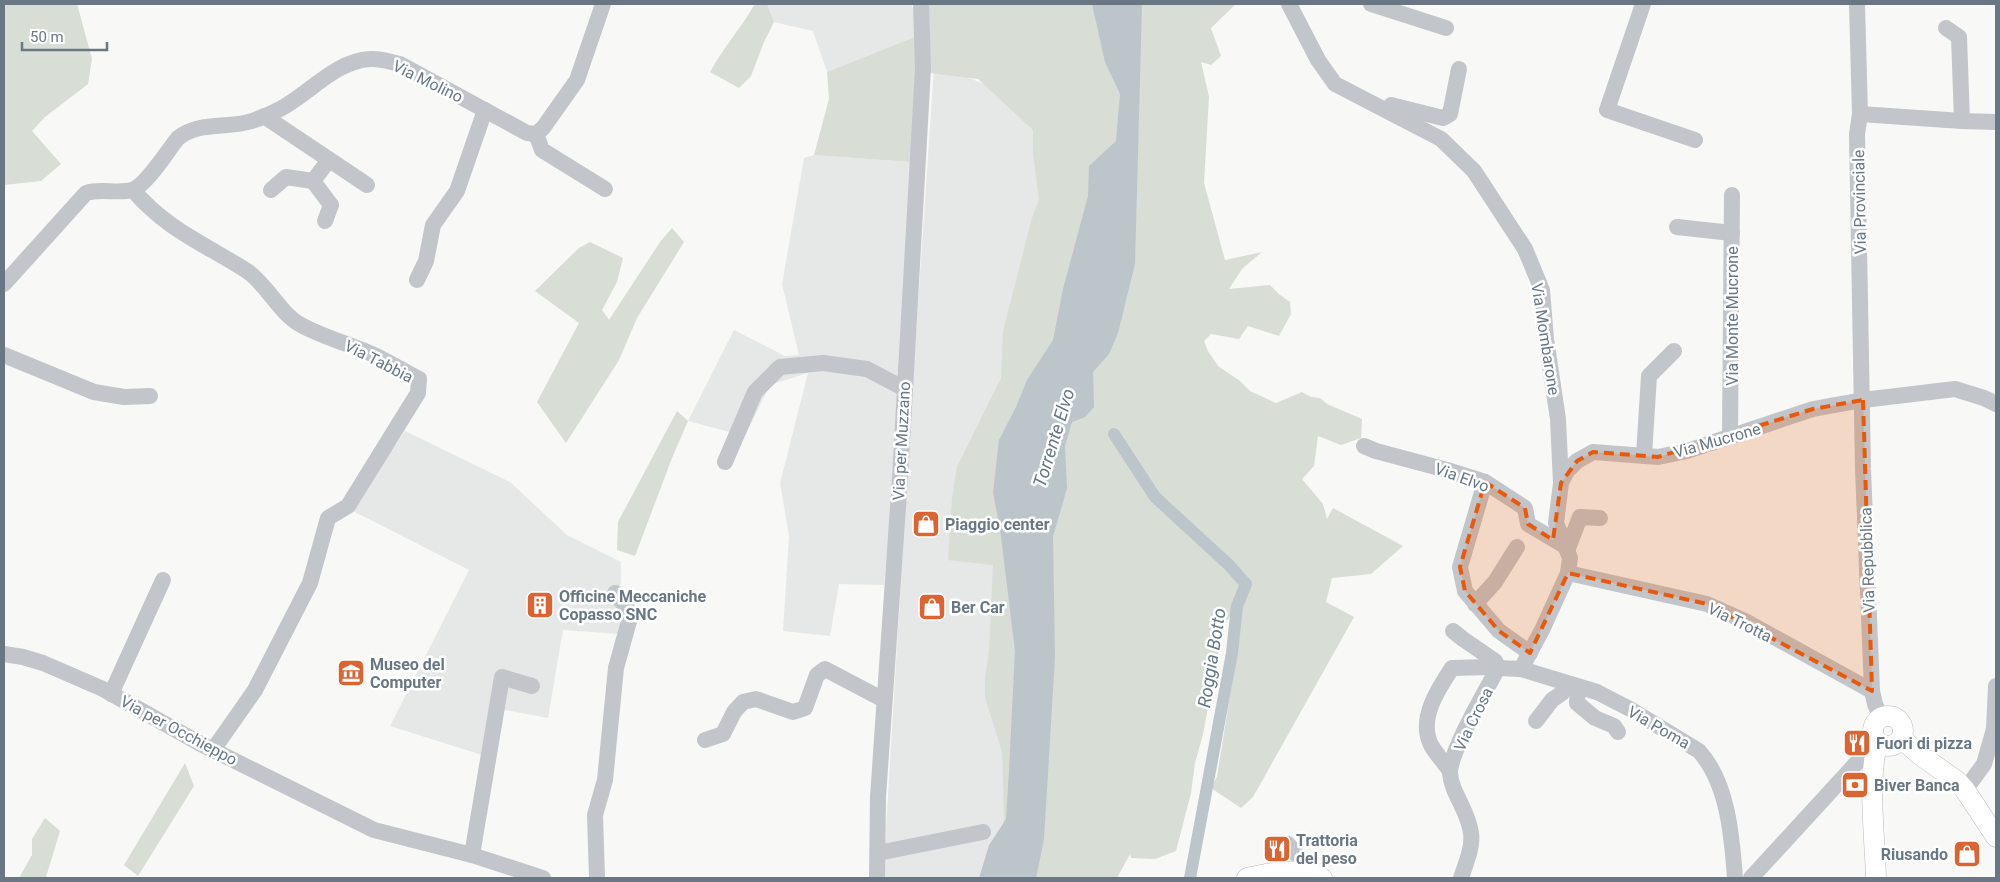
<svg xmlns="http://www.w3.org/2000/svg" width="2000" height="882" font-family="Roboto,sans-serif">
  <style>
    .built { fill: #e6e7e7 }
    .green { fill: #d8ddd5 }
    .water { fill: #bbc5ca }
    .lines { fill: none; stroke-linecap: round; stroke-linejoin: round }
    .canal { stroke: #bbc5ca; stroke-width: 12 }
    .major-casing { stroke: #b5b9bd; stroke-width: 21 }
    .minor { stroke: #c2c5c9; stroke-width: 16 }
    .major { stroke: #fff; stroke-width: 20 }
    .marked { fill: #e8590c; fill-opacity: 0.2; stroke: #e8590c; stroke-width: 4; stroke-dasharray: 10 6; stroke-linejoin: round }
    .labels { text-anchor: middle; stroke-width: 5; stroke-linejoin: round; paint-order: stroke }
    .street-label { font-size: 16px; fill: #697785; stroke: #fff }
    .poi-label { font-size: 16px; font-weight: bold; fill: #697785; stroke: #fff; text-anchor: start }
    .water-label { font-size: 18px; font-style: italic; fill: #657781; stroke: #fff }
  </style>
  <rect width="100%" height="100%" fill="#f8f8f6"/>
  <g class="built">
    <polygon points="767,4 912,4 917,36 827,72 813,31 774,22"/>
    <polygon points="934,67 944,67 993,88 1050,130 1006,819 989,845 979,878 883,878 915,349"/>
    <polygon points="814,155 911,162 892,504 884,585 839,584 830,636 783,631 789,536 780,483 808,373 770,385 745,436 688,421 734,330 785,356 799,355 782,284 804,158"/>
    <polygon points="405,431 510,482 567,535 621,562 620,634 563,630 548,718 494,708 482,755 390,726 469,570 351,510"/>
  </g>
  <g class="green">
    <polygon points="4,4 77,4 92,59 88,84 45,117 32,131 61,164 41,181 4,185"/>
    <path d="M755,4H767L774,22L764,42L751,76L739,88L710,72C723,48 741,28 755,4Z"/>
    <polygon points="926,4 1236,4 1211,28 1221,56 1211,65 1201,62 1209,97 1204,183 1225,260 1262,252 1242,269 1229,289 1270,285 1280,295 1290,302 1291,314 1279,336 1248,326 1239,339 1211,334 1204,341 1208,351 1218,366 1240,381 1250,391 1276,403 1302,392 1311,397 1320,398 1327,404 1362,419 1361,438 1341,445 1318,436 1314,466 1302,479 1323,504 1327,519 1333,508 1403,546 1371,574 1332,578 1326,602 1354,617 1253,797 1241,808 1211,788 1217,777 1237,652 1242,605 1249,584 1230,563 1194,531 1193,534 1243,583 1237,606 1218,635 1221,640 1203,734 1195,763 1191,793 1176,851 1155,859 1131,858 1130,854 1117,878 998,878 1004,819 1002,751 985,698 985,678 989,652 993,565 948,560 952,499 957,467 1001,378 1003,331 1032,218 1039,200 1033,153 1033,130 978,79 930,73"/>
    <polygon points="917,36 911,162 814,155 829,99 827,72"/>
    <polygon points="672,228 684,242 637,318 619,360 566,443 537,402 579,323 535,291 579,248 590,242 623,258 617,282 602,310 609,320 660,242"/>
    <polygon points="677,411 688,421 672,458 635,556 617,550 618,522"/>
    <polygon points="185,763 194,786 138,876 124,865"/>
    <polygon points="45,818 60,831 46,877 48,878 19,878 32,855 32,839"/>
  </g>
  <polygon class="water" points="1092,4 1142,4 1135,264 1118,333 1109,354 1093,372 1094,407 1085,417 1072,422 1065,446 1067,488 1053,537 1055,657 1044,839 1036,878 979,878 989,845 1006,819 1009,771 1015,651 1000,529 993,493 999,440 1016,407 1027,380 1053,340 1063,289 1088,196 1089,166 1116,141 1120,94 1105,62"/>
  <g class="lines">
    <polyline class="canal" points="1114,434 1155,497 1229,565 1246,584 1237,606 1232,653 1190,878"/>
    <g class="major-casing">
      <g id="major">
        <circle cx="1888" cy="731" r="15"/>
        <polyline points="1901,738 1920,755 1957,781 1965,790 1996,837"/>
        <path d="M1247,878C1271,873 1299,866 1322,878"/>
        <path d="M1876,878C1875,840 1867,777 1878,742"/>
      </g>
    </g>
    <g class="minor">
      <polyline points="1289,4 1318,60 1335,84 1441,139 1474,171 1525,249 1542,290 1546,339 1558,419 1561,483"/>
      <polyline points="1371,4 1446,28"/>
      <polyline points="1643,4 1607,110 1695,140"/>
      <polyline points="1857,4 1860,114 1857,134 1863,469 1872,691 1875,704 1881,718"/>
      <polyline points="1946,28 1959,37 1962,121"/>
      <polyline points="1391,105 1443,118 1450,114 1459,69"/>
      <polyline points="1860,114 1962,121 1996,122"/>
      <polyline points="264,116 367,185"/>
      <polyline points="536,134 542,150 605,189"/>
      <path d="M133,190C167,230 205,244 247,271C266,283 279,313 301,325C323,337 349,344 372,354C388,361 403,371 419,379L418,393L348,506L328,518L310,583L255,690L213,750"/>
      <polyline points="271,190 286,177 313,181"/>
      <polyline points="325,221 331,205 313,181 329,160"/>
      <polyline points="1677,227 1732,233"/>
      <polyline points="417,280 426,261 433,225 457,191 485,110"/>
      <path d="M4,284L86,193C101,188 117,194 132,190C146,186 168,150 178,138C199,121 227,129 252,121C261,118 271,114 280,109C309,94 335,61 370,59C380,58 390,62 400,64L527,133L536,134L543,128L577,80L603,4"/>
      <polyline points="4,355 94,392 124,397 150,396"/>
      <polyline points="1730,436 1732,195"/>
      <polyline points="1364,446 1376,451 1447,470 1485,482 1525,508 1528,524 1568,548"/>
      <polyline points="1644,455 1649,376 1674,351"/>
      <polyline points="725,462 755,392 780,367 823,363 867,369 905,389"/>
      <polyline points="1485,482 1460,567 1465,591 1499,631 1530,653"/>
      <polyline points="1568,548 1580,517 1600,518"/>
      <polyline points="1568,573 1707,604 1745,621 1872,691"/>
      <polyline points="1475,604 1495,582 1517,547"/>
      <polyline points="1453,631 1463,639 1495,661 1498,668"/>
      <polyline points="4,654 23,657 43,663 103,689 199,743 374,830 472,855 543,878"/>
      <polyline points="1521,669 1542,630 1568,573 1570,558 1556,523 1561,483 1567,471 1577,461 1593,452 1658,457 1687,451 1813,409 1863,400 1955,389 1984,398 1996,404"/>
      <polyline points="1578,687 1577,703 1595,718 1614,726 1618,732"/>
      <polyline points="111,694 163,580"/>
      <polyline points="1536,721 1552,700 1562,693 1568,684"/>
      <polyline points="705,740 723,734 734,712 743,702 756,699 793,712 805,708 817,675 825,669 884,700"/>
      <path d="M1450,771C1444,762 1436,754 1431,745C1418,719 1438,689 1452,668L1489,667L1498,668"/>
      <polyline points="1965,790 1984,764 1994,729 1996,686"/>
      <polyline points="1288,844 1312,873"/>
      <polyline points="878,853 983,832"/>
      <polyline points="472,855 502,677 532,686"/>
      <polyline points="597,878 595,815 605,780 616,668 631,614 615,593"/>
      <polyline points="877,878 878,797 900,478 923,69 921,4"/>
      <path d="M1461,878C1473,843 1477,837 1460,802C1455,792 1451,784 1450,773C1450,751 1486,690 1498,668L1521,669L1597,692L1630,709L1699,751C1728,783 1732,837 1735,878"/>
      <polyline points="1751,878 1862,757 1874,754"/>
    </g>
    <use href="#major" class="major"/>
  </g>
  <path class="marked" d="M1863,400L1872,691L1707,604L1568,573L1530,653L1499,631L1465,591L1460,567L1485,482L1525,508L1528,524L1553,540L1561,483L1577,461L1593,452L1658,457L1813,409Z"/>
  <defs>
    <g id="shop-square" transform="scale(1.4375)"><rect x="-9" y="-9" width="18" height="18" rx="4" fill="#db6433" stroke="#fff"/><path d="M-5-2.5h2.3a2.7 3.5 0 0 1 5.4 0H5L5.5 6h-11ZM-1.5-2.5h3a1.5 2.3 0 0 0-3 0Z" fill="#fff"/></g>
    <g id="building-square" transform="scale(1.4375)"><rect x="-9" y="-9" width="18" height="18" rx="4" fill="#db6433" stroke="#fff"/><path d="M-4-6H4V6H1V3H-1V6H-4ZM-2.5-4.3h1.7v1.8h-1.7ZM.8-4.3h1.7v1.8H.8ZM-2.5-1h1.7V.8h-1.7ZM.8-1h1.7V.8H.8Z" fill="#fff"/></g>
    <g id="museum-square" transform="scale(1.4375)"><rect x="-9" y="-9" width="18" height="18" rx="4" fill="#db6433" stroke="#fff"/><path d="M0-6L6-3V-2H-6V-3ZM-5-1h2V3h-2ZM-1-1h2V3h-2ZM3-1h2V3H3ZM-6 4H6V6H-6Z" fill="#fff"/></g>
    <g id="restaurant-square" transform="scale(1.4375)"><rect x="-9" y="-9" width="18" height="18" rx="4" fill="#db6433" stroke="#fff"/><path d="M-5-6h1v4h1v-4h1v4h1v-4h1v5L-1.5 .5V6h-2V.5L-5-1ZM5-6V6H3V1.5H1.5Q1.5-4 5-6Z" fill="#fff"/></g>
    <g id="bank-square" transform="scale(1.4375)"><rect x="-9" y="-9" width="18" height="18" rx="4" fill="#db6433" stroke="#fff"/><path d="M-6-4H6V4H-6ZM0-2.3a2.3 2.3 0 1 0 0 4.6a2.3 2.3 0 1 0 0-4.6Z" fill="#fff"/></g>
  </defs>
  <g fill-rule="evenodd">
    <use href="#shop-square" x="926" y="524"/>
    <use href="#building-square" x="540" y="605"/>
    <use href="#shop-square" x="932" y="607"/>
    <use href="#museum-square" x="351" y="673"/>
    <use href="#restaurant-square" x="1857" y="743"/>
    <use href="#bank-square" x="1855" y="785"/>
    <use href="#restaurant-square" x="1277" y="849"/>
    <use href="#shop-square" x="1967" y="854"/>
  </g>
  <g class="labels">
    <g class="street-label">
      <text transform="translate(428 81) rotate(26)" y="6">Via Molino</text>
      <text transform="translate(1859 202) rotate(-91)" y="6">Via Provinciale</text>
      <text transform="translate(1732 316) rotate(-90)" y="6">Via Monte Mucrone</text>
      <text transform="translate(1546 339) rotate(81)" y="6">Via Mombarone</text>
      <text transform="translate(379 361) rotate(27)" y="6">Via Tabbia</text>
      <text transform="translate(1717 440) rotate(-16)" y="6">Via Mucrone</text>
      <text transform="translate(901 441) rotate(-87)" y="6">Via per Muzzano</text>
      <text transform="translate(1462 477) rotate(20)" y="6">Via Elvo</text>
      <text transform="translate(1867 560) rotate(-92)" y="6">Via Repubblica</text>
      <text transform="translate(1740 622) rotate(26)" y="6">Via Trotta</text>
      <text transform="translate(1473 719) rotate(-64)" y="6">Via Crosa</text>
      <text transform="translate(1659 727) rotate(30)" y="6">Via Poma</text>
      <text transform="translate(179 730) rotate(28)" y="6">Via per Occhieppo</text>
    </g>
    <g class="poi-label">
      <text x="945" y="530">Piaggio center</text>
      <text x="559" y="602">Officine Meccaniche<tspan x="559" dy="18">Copasso SNC</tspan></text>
      <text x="951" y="613">Ber Car</text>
      <text x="370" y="670">Museo del<tspan x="370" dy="18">Computer</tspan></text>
      <text x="1876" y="749">Fuori di pizza</text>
      <text x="1874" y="791">Biver Banca</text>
      <text x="1296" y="846">Trattoria<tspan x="1296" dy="18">del peso</tspan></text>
      <text x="1948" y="860" text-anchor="end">Riusando</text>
    </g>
    <g class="water-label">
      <text transform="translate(1054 438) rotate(-73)" y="6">Torrente Elvo</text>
      <text transform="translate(1212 658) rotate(-81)" y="6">Roggia Botto</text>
    </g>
  </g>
  <rect width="2000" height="882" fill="none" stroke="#697785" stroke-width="10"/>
  <path d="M22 42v8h85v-8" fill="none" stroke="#697785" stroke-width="2.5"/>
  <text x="30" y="42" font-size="15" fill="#697785" stroke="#ffffff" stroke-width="4" paint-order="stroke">50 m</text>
</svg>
